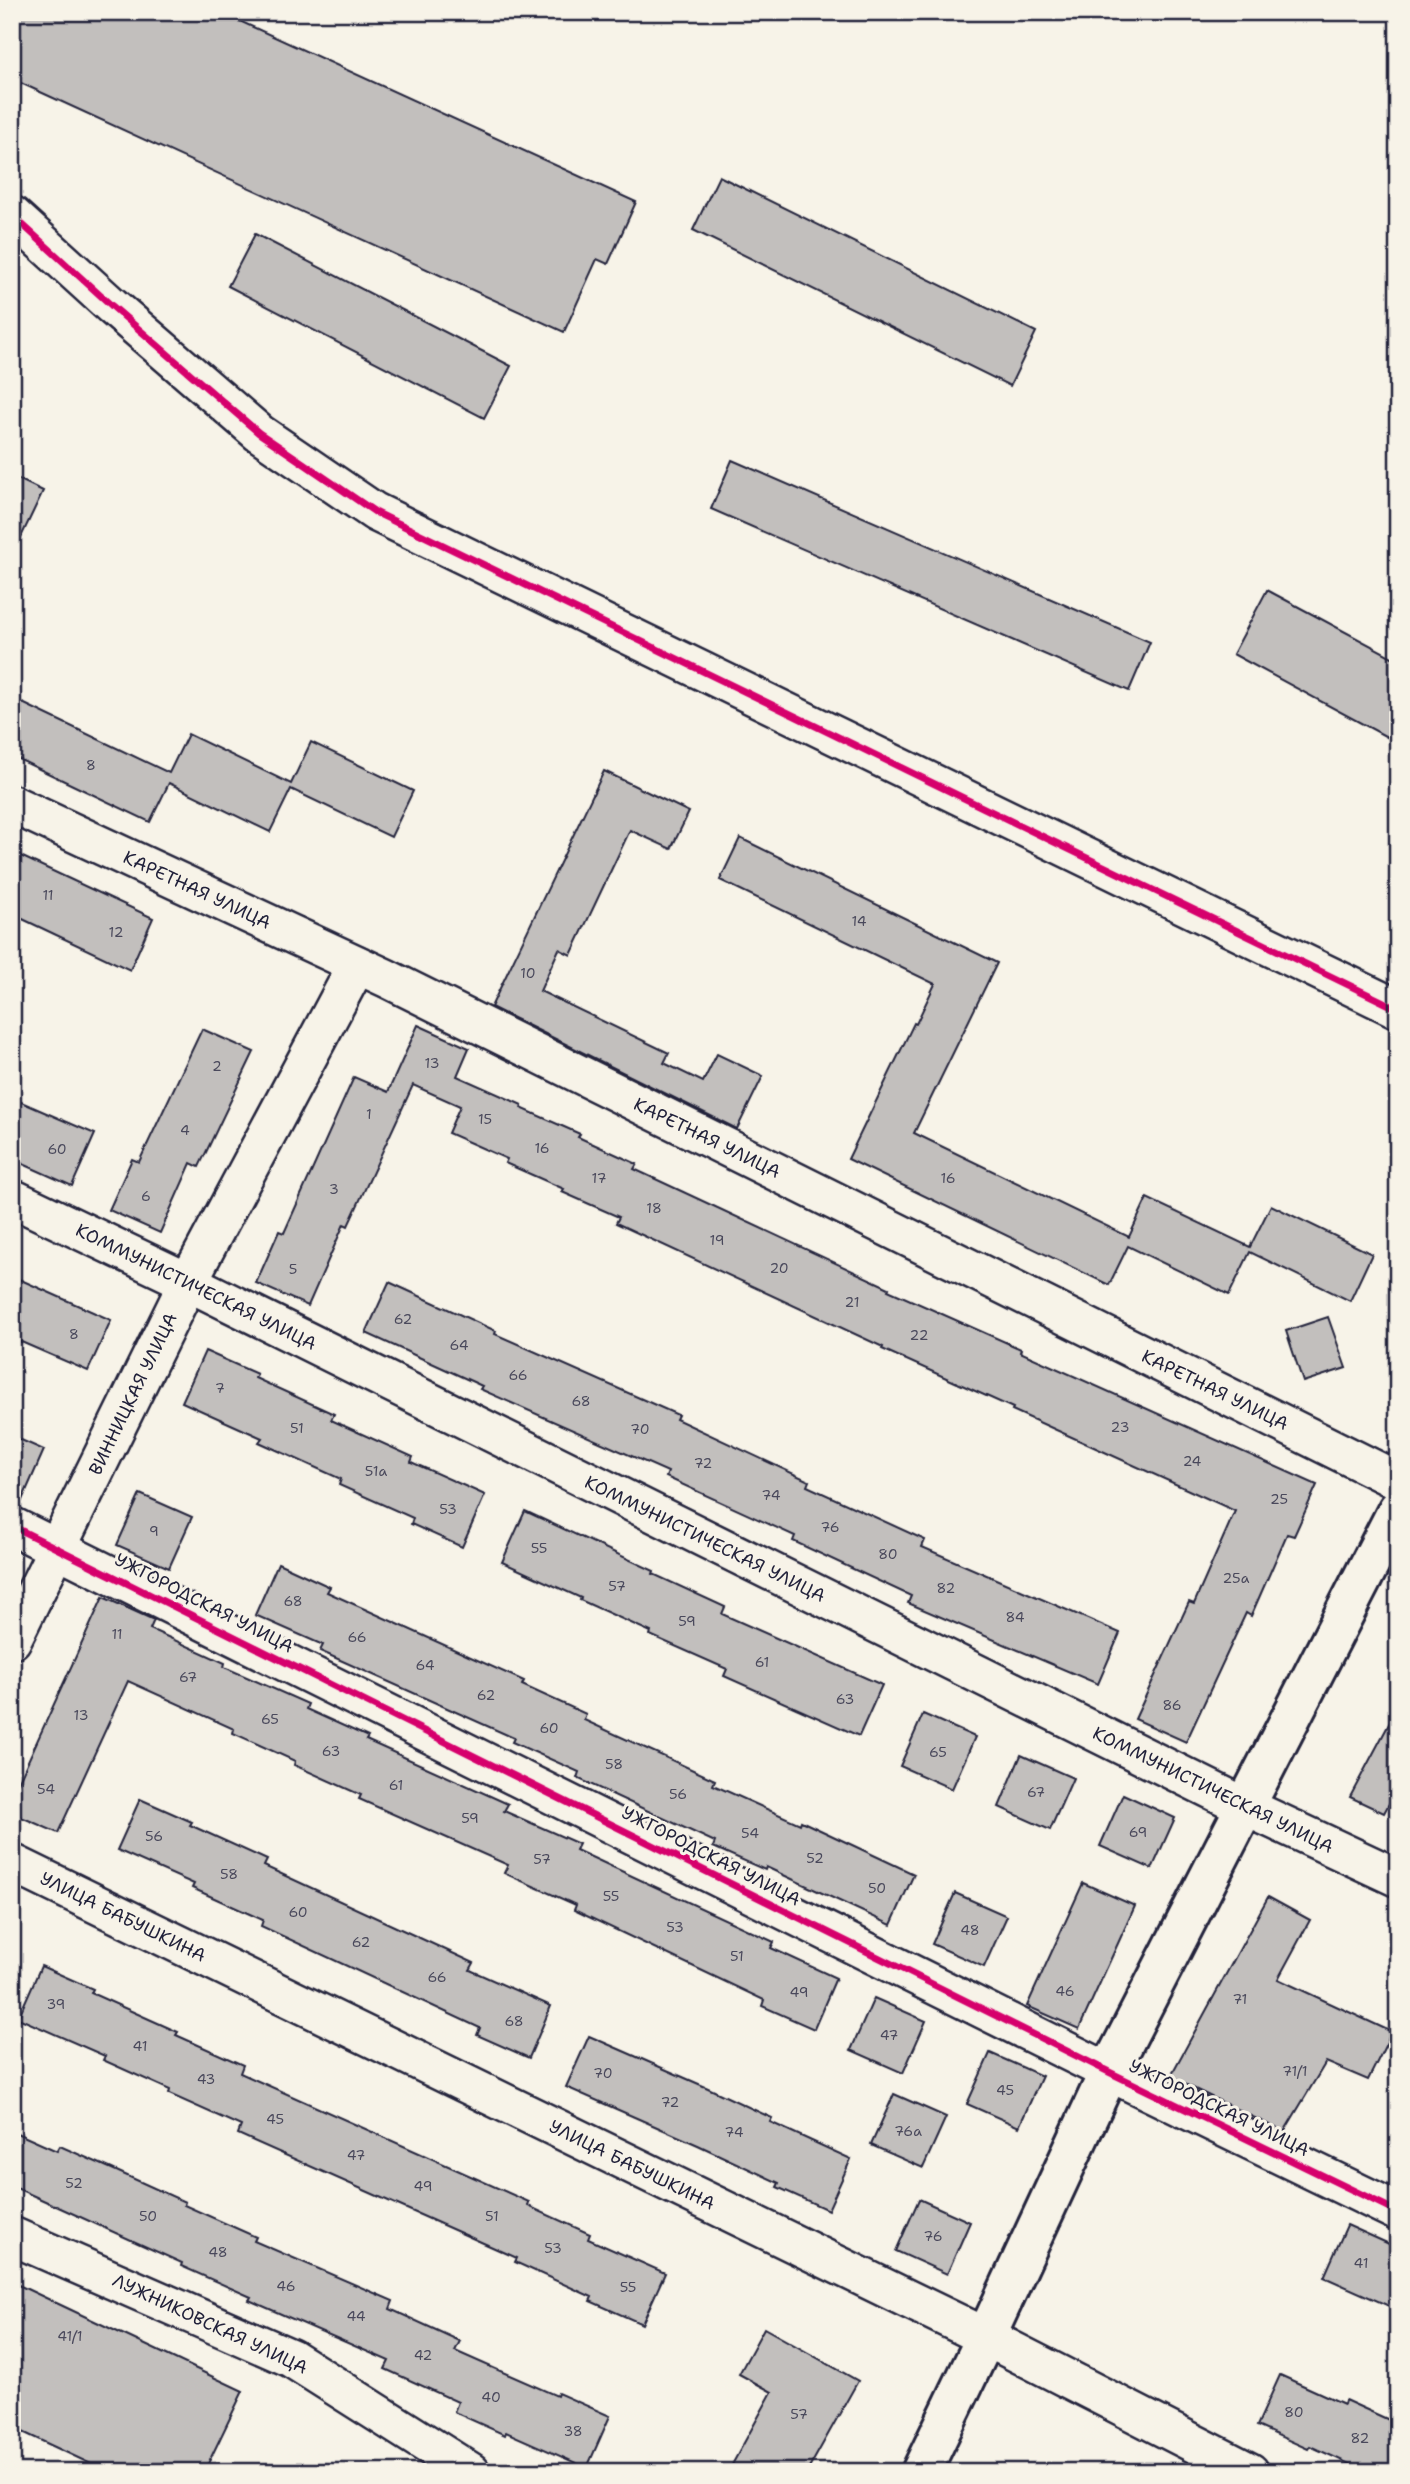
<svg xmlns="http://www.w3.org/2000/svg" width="1410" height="2484" font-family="'Shantell Sans',sans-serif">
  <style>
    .building { fill: #c2bfbd; stroke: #22223b; stroke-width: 2 }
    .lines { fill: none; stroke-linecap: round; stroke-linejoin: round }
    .minor-casing { stroke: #22223b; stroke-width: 42 }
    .major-casing { stroke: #22223b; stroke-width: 44 }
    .minor { stroke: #f7f3e8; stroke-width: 37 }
    .major { stroke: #f7f3e8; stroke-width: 38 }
    .cycleway-casing { stroke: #f7f3e8; stroke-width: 11 }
    .cycleway { stroke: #d6006c; stroke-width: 7 }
    .labels { text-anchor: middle; stroke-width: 6; stroke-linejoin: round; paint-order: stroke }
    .number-label { font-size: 14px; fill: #4a495c }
    .street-label { font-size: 18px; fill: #22223b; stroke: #f7f3e8 }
  </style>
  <rect width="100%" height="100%" fill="#f7f3e8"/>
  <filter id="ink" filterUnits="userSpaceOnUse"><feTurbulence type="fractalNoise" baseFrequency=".0143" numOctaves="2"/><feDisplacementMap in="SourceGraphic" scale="14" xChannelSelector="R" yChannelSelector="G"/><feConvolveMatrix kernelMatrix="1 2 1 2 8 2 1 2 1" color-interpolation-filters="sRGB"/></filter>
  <g filter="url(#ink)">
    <g class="building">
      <polygon points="12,12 220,12 636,202 608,264 597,259 564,332 12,79"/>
      <polygon points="719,176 1036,332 1010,386 693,230"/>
      <polygon points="255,234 511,366 484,418 228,286"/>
      <polygon points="732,460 1150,642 1129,691 711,509"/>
      <polygon points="12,476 43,491 12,556"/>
      <polygon points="1267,590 1398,660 1398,743 1233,654"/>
      <polygon points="12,698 169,773 188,734 291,784 311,742 413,791 391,837 291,789 270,832 169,783 150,822 12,756"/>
      <polygon points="604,771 689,812 671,849 630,830 571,955 559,949 540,991 669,1053 664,1063 703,1082 717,1054 763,1076 737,1129 491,1007"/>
      <polygon points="740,838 997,963 914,1133 1129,1237 1147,1198 1250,1247 1271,1205 1372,1254 1350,1301 1250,1252 1229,1295 1128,1246 1109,1285 848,1159 914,1023 916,1024 935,984 720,880"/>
      <polygon points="12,852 153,918 130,970 12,914"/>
      <polygon points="418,1025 469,1048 457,1076 522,1105 521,1108 580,1134 578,1137 637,1164 634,1169 889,1288 888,1290 1021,1349 1020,1352 1317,1485 1294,1536 1287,1534 1251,1616 1246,1613 1186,1742 1135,1719 1189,1602 1194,1604 1235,1511 1012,1410 1013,1408 882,1349 883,1347 616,1223 619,1217 562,1192 564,1189 505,1163 507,1159 448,1133 460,1106 413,1085 348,1226 344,1224 308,1306 256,1283 279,1231 284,1233 354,1077 388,1092"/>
      <polygon points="202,1029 254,1052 199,1167 191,1163 160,1233 109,1210 132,1159 139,1162"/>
      <polygon points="12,1098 95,1134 72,1186 12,1159"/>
      <polygon points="12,1276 111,1320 88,1371 12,1338"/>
      <polygon points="389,1282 496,1331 495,1334 678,1415 676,1419 809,1481 807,1486 925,1540 922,1547 1120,1633 1098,1684 908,1603 911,1596 793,1541 795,1536 666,1477 668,1472 480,1389 482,1386 366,1333"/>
      <polygon points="1328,1317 1346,1368 1303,1382 1286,1331"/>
      <polygon points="205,1351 257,1374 255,1378 334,1414 331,1420 413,1457 411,1462 485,1495 462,1547 411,1524 413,1518 339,1485 341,1479 259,1442 262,1438 182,1402"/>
      <polygon points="12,1436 44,1450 19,1507 12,1505"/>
      <polygon points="140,1494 192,1517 169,1568 117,1545"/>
      <polygon points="525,1511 654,1571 653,1574 725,1607 722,1614 882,1685 859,1736 724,1676 727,1669 650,1635 651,1632 580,1600 581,1598 502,1562"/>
      <polygon points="278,1563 330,1587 327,1592 524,1681 522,1685 586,1714 584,1720 715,1780 713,1785 800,1824 801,1821 914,1874 891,1925 766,1867 765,1870 713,1847 715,1842 577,1778 579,1772 512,1742 514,1738 320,1651 323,1645 255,1615"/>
      <polygon points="103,1597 154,1620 150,1629 225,1663 224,1667 308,1704 306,1709 368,1737 366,1740 508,1804 504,1811 579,1844 576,1850 774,1942 771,1948 836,1978 814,2029 762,2006 764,2000 574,1910 576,1905 504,1873 508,1865 359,1799 361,1795 294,1765 295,1761 233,1733 234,1729 128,1681 58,1833 12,1813 12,1796"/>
      <polygon points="1398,1707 1398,1787 1384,1813 1350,1797"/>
      <polygon points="923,1714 975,1737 952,1789 900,1766"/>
      <polygon points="1021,1755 1073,1778 1050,1830 999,1807"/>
      <polygon points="1123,1794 1175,1818 1152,1869 1100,1846"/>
      <polygon points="140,1799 192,1822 190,1825 267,1860 264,1866 474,1963 470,1970 551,2006 529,2058 477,2035 480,2028 261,1926 263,1920 192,1888 194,1884 117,1850"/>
      <polygon points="1083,1883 1135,1906 1079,2029 1027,2006"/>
      <polygon points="955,1893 1007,1916 984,1967 932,1944"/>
      <polygon points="1268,1897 1310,1920 1278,1979 1392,2032 1368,2080 1326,2062 1284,2132 1170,2077"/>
      <polygon points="41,1966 93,1989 91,1993 178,2032 176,2035 243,2065 240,2073 529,2202 528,2206 590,2234 588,2239 665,2273 642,2324 590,2301 592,2297 515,2262 517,2258 238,2134 241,2126 169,2094 170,2090 103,2060 105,2056 18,2018"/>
      <polygon points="874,1998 926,2021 903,2073 851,2050"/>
      <polygon points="589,2036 708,2088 772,2118 770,2122 851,2159 828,2210 777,2187 779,2183 698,2145 566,2087"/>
      <polygon points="990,2053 1042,2076 1019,2127 967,2104"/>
      <polygon points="894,2094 946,2117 923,2168 871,2145"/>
      <polygon points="12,2131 57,2151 60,2146 112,2169 185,2202 184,2205 256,2237 254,2241 393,2301 390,2309 460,2341 455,2351 557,2396 558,2393 610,2416 587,2468 506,2432 505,2435 454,2412 458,2402 385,2369 389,2361 249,2300 251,2297 181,2266 182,2263 12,2186"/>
      <polygon points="919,2199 970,2222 947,2274 896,2251"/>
      <polygon points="1347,2225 1398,2248 1398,2310 1324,2277"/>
      <polygon points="12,2282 243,2391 204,2472 108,2472 12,2427"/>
      <polygon points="764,2328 858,2381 807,2472 728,2472 772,2392 739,2374"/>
      <polygon points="1280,2375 1344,2404 1345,2400 1398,2424 1398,2472 1367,2472 1310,2446 1308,2449 1257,2426"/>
    </g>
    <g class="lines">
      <g class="minor-casing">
        <g id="minor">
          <polyline points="12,215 112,306 259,433 375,512 1398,1009"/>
          <polyline points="12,804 386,978 1398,1481"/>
          <polyline points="12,1198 188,1282 1246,1807 1398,1878"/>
          <polyline points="12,1526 1109,2072 1398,2212"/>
          <polyline points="12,1640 188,1282 357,965"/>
          <polyline points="12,1863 986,2337 1250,2472"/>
          <polyline points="12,2236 291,2358 471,2472"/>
        </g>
      </g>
      <g class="major-casing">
        <polyline id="major" points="921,2472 986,2337 1109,2072 1398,1509"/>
      </g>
      <use href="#minor" class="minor"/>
      <use href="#major" class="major"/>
      <g class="cycleway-casing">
        <g id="cycleway">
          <polyline points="12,215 112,306 259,433 375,512 1398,1009"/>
          <polyline points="12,1526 1109,2072 1398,2212"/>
        </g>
      </g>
      <use href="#cycleway" class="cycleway"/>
    </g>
  </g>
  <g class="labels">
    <g class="number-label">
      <text x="91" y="770">8</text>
      <text x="48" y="900">11</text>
      <text x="859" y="926">14</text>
      <text x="116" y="937">12</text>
      <text x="528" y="978">10</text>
      <text x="432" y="1068">13</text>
      <text x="217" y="1071">2</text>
      <text x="369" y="1119">1</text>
      <text x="485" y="1124">15</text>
      <text x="185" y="1135">4</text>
      <text x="542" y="1153">16</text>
      <text x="57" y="1154">60</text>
      <text x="599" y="1183">17</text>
      <text x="948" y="1183">16</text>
      <text x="334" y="1194">3</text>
      <text x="146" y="1201">6</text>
      <text x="654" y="1213">18</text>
      <text x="717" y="1245">19</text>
      <text x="779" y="1273">20</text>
      <text x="293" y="1274">5</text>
      <text x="852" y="1307">21</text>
      <text x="403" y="1324">62</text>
      <text x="74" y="1339">8</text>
      <text x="919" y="1340">22</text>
      <text x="459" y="1350">64</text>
      <text x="518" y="1380">66</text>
      <text x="220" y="1393">7</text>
      <text x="581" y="1406">68</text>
      <text x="1120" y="1432">23</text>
      <text x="297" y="1433">51</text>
      <text x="640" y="1434">70</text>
      <text x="1192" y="1466">24</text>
      <text x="703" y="1468">72</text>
      <text x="376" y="1476">51а</text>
      <text x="771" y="1500">74</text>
      <text x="1279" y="1504">25</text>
      <text x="448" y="1514">53</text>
      <text x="830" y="1532">76</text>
      <text x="154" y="1536">9</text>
      <text x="539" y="1553">55</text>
      <text x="888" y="1559">80</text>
      <text x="1236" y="1583">25а</text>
      <text x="617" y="1591">57</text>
      <text x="946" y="1593">82</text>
      <text x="293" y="1606">68</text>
      <text x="1015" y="1622">84</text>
      <text x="687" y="1626">59</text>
      <text x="117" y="1639">11</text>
      <text x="357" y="1642">66</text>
      <text x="762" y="1667">61</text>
      <text x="425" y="1670">64</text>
      <text x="188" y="1682">67</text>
      <text x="486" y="1700">62</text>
      <text x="845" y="1704">63</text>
      <text x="1172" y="1710">86</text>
      <text x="81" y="1720">13</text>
      <text x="270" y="1724">65</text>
      <text x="549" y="1733">60</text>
      <text x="331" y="1756">63</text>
      <text x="938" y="1757">65</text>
      <text x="614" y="1769">58</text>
      <text x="396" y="1790">61</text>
      <text x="46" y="1794">54</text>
      <text x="1036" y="1797">67</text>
      <text x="678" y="1799">56</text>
      <text x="470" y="1823">59</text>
      <text x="1138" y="1837">69</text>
      <text x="750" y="1838">54</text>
      <text x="154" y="1841">56</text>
      <text x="815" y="1863">52</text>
      <text x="542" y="1864">57</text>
      <text x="229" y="1879">58</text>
      <text x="877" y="1893">50</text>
      <text x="611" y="1901">55</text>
      <text x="298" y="1917">60</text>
      <text x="675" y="1932">53</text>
      <text x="970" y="1935">48</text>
      <text x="361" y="1947">62</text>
      <text x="737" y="1961">51</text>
      <text x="437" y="1982">66</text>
      <text x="1065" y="1996">46</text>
      <text x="799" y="1997">49</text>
      <text x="1240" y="2004">71</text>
      <text x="56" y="2009">39</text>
      <text x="514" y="2026">68</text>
      <text x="889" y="2040">47</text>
      <text x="140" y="2051">41</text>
      <text x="1295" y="2076">71/1</text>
      <text x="603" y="2078">70</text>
      <text x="206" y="2084">43</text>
      <text x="1005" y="2095">45</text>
      <text x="670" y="2107">72</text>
      <text x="275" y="2124">45</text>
      <text x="908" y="2136">76а</text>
      <text x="734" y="2137">74</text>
      <text x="356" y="2160">47</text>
      <text x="74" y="2188">52</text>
      <text x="423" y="2191">49</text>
      <text x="148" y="2221">50</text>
      <text x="492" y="2221">51</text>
      <text x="933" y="2241">76</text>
      <text x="553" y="2253">53</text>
      <text x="218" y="2257">48</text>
      <text x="1361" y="2268">41</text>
      <text x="286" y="2291">46</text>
      <text x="628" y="2292">55</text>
      <text x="356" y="2321">44</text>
      <text x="70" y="2341">41/1</text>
      <text x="423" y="2360">42</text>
      <text x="491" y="2402">40</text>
      <text x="1294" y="2417">80</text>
      <text x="799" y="2419">57</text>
      <text x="573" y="2436">38</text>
      <text x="1360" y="2443">82</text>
    </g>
    <g class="street-label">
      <text transform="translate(197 890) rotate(25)" y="6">КАРЕТНАЯ УЛИЦА</text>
      <text transform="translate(707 1138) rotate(26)" y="6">КАРЕТНАЯ УЛИЦА</text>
      <text transform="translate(196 1287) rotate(26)" y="6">КОММУНИСТИЧЕСКАЯ УЛИЦА</text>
      <text transform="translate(1215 1390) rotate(26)" y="6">КАРЕТНАЯ УЛИЦА</text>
      <text transform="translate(133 1394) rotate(-64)" y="6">ВИННИЦКАЯ УЛИЦА</text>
      <text transform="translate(705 1539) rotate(26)" y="6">КОММУНИСТИЧЕСКАЯ УЛИЦА</text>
      <text transform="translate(204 1603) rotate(27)" y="6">УЖГОРОДСКАЯ УЛИЦА</text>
      <text transform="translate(1213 1790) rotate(26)" y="6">КОММУНИСТИЧЕСКАЯ УЛИЦА</text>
      <text transform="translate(711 1856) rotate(27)" y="6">УЖГОРОДСКАЯ УЛИЦА</text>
      <text transform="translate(123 1917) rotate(26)" y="6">УЛИЦА БАБУШКИНА</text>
      <text transform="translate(1219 2108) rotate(26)" y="6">УЖГОРОДСКАЯ УЛИЦА</text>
      <text transform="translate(632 2165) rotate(26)" y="6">УЛИЦА БАБУШКИНА</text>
      <text transform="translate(210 2324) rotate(25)" y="6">ЛУЖНИКОВСКАЯ УЛИЦА</text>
    </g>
  </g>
  <rect width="1410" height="2484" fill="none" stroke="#f7f3e8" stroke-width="42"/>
  <rect x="21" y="21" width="1368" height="2442" fill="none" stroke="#22223b" stroke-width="2.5" filter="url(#ink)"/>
</svg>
